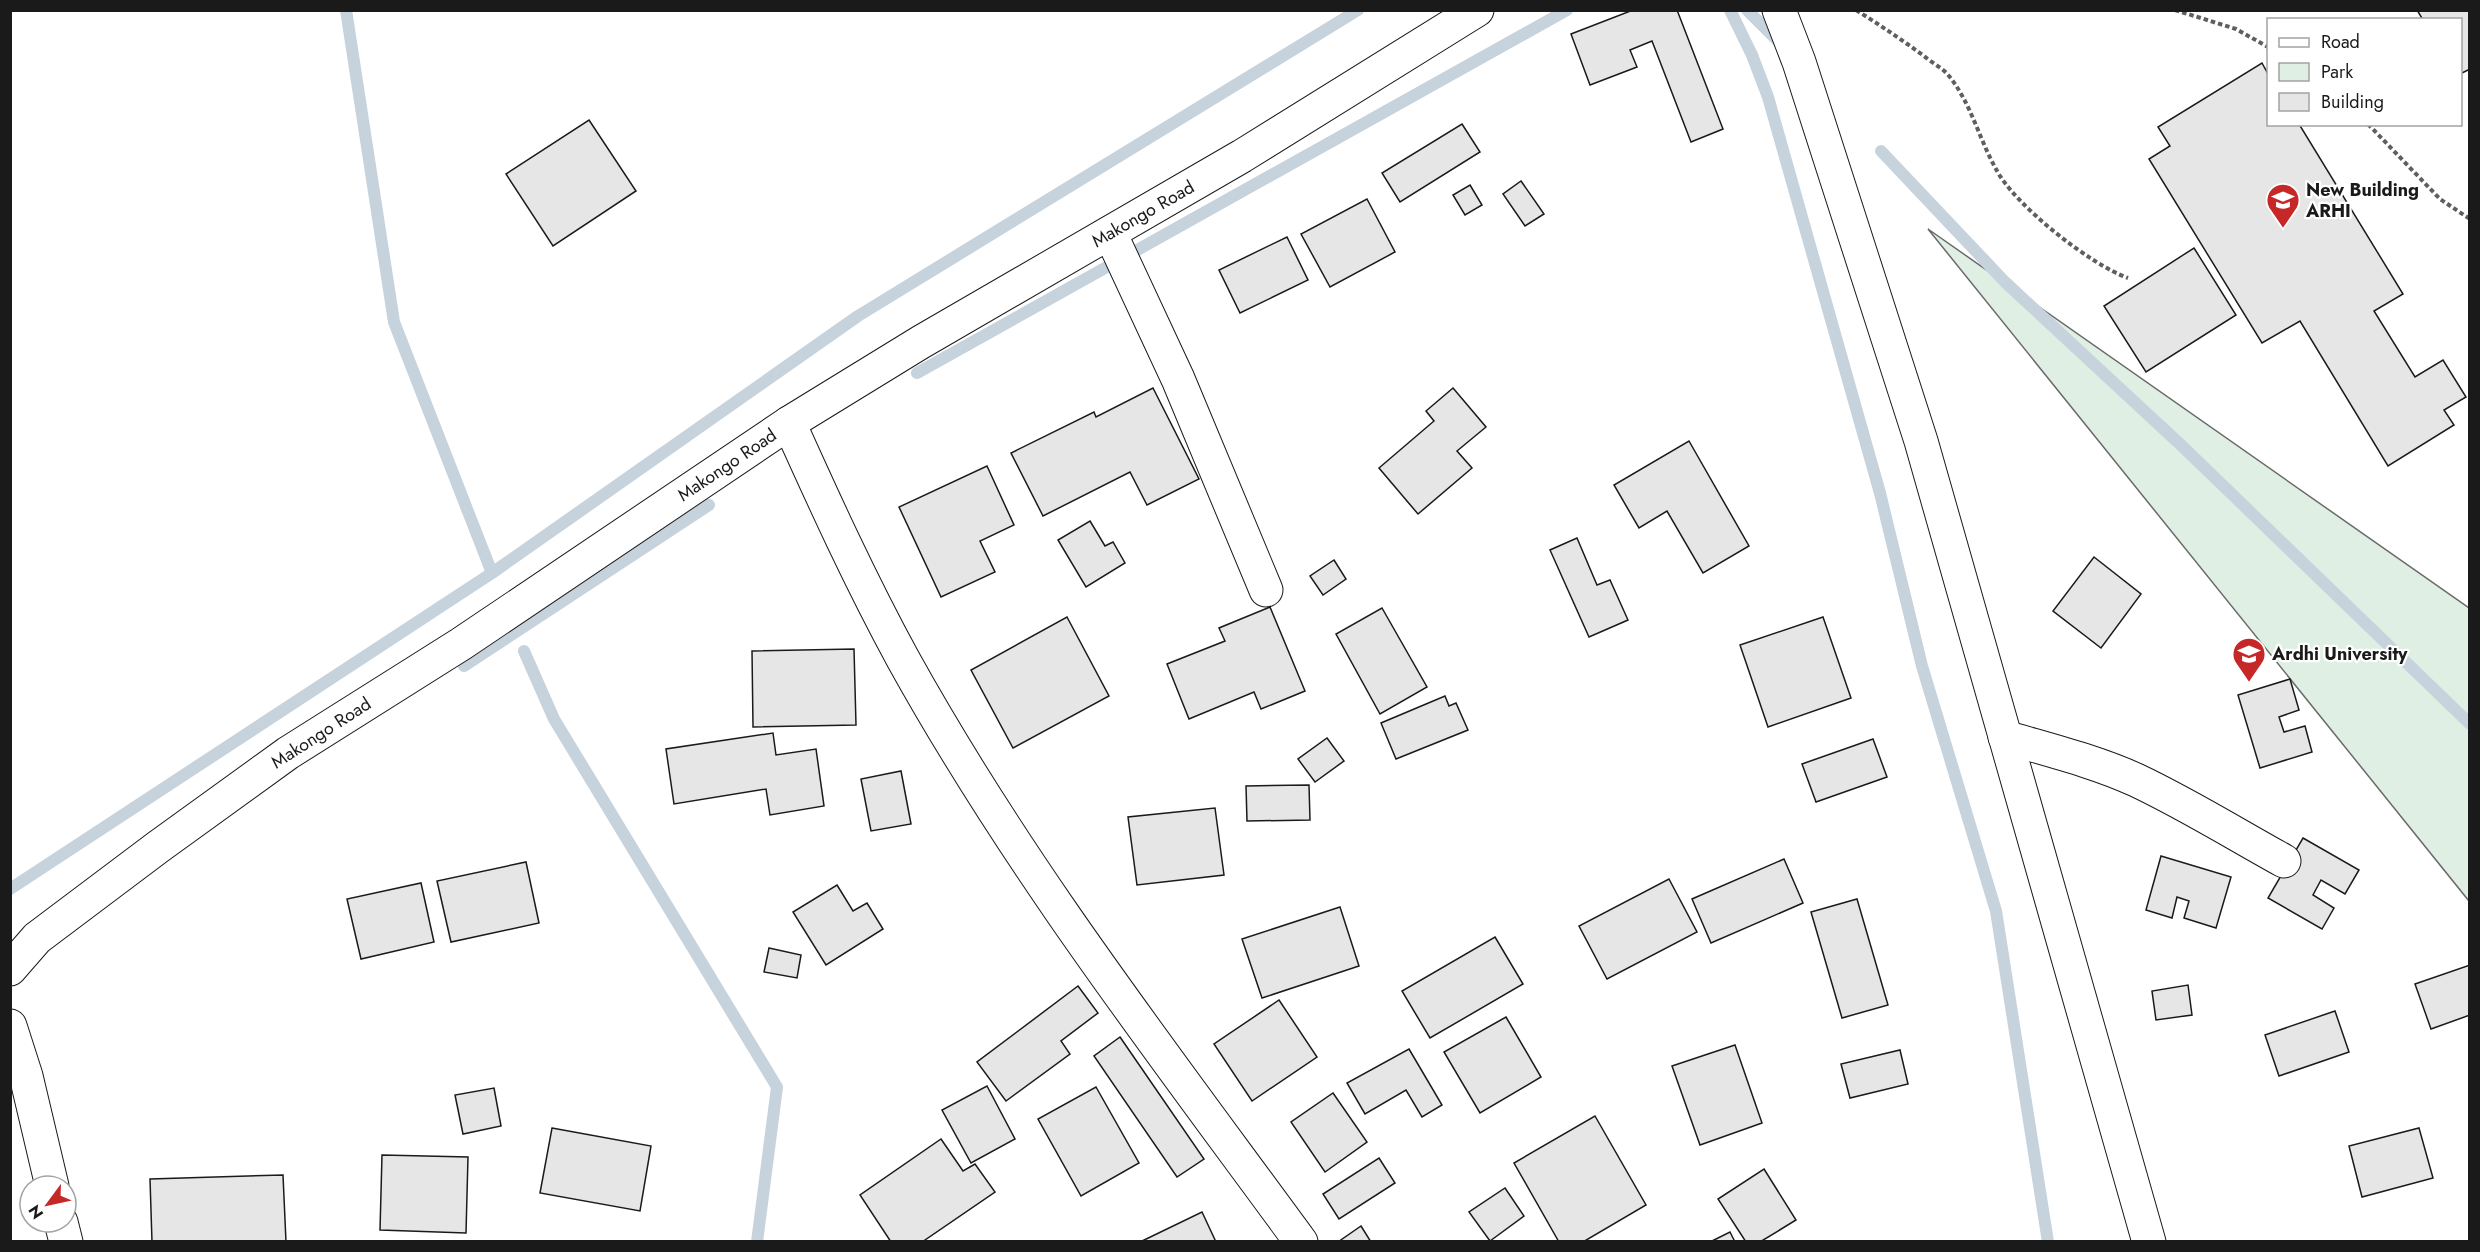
<svg xmlns="http://www.w3.org/2000/svg" width="2480" height="1252" font-family="Jost,sans-serif">
  <style>
    .green { fill: #e0efe3; stroke: #6a6a6a; stroke-width: 1.5 }
    .lines { fill: none; stroke-linecap: round; stroke-linejoin: round }
    .stream { stroke: #c6d2dc; stroke-width: 12 }
    .building { fill: #e6e6e6; stroke: #1a1a1a; stroke-width: 1.5 }
    .minor-casing { stroke: #1a1a1a; stroke-width: 35 }
    .path { stroke: #5f5f5f; stroke-width: 4; stroke-dasharray: 4.5 3; stroke-linecap: butt }
    .minor { stroke: #fff; stroke-width: 33 }
    .labels { text-anchor: middle; stroke-width: 4.5; stroke-linejoin: round; paint-order: stroke }
    .poi-label { font-size: 18px; font-weight: bold; fill: #1a1a1a; stroke: #fff; text-anchor: start }
    .street-label { font-size: 18px; fill: #1a1a1a; stroke: #fff }
  </style>
  <rect width="100%" height="100%" fill="#fff"/>
  <polygon class="green" points="1928,229 2469,608 2469,901"/>
  <g class="lines">
    <g class="stream">
      <polyline points="346,10 394,322 492,573"/>
      <polyline points="1730,10 1752,55 1768,97 1880,493 1922,666 1996,911 2048,1242"/>
      <polyline points="1747,10 1781,44"/>
      <polyline points="1881,151 2005,282 2182,446 2470,724"/>
      <polyline points="917,373 1567,10"/>
      <polyline points="524,651 554,719 777,1087 757,1242"/>
      <polyline points="464,666 709,505"/>
      <polyline points="10,889 492,573 858,316 1358,10"/>
    </g>
  </g>
  <g class="building">
    <polygon points="1633,10 1677,10 1723,129 1691,142 1652,41 1630,50 1637,67 1590,85 1571,34"/>
    <polygon points="2417,10 2470,10 2470,69 2460,74 2460,20 2423,20"/>
    <polygon points="2262,63 2268,74 2268,124 2299,124 2403,294 2374,311 2415,377 2443,360 2466,397 2444,410 2454,425 2388,466 2300,321 2262,343 2149,159 2170,146 2158,127"/>
    <polygon points="589,120 636,191 553,246 506,174"/>
    <polygon points="1462,124 1480,152 1400,202 1382,173"/>
    <polygon points="1521,181 1544,214 1525,226 1503,194"/>
    <polygon points="1470,185 1482,205 1465,215 1453,195"/>
    <polygon points="1367,199 1395,252 1330,287 1301,234"/>
    <polygon points="1287,237 1308,280 1240,313 1219,270"/>
    <polygon points="2194,248 2236,315 2146,372 2104,306"/>
    <polygon points="1153,388 1199,479 1147,505 1130,472 1043,516 1011,453 1094,412 1096,417"/>
    <polygon points="1453,388 1486,427 1457,451 1472,468 1418,514 1379,468 1434,421 1426,411"/>
    <polygon points="1689,441 1749,546 1703,573 1667,511 1639,528 1614,485"/>
    <polygon points="987,466 1014,525 980,541 995,572 941,597 899,507"/>
    <polygon points="1090,521 1105,546 1113,542 1125,563 1086,587 1058,540"/>
    <polygon points="1577,538 1597,585 1610,580 1628,620 1589,637 1550,550"/>
    <polygon points="2094,557 2141,594 2101,648 2053,611"/>
    <polygon points="1334,560 1346,579 1323,595 1310,576"/>
    <polygon points="1270,607 1305,691 1261,709 1254,692 1189,719 1167,664 1225,641 1219,628"/>
    <polygon points="1382,608 1427,687 1380,714 1336,634"/>
    <polygon points="1067,617 1109,696 1013,748 971,670"/>
    <polygon points="1823,617 1851,698 1768,727 1740,645"/>
    <polygon points="854,649 856,725 753,727 752,651"/>
    <polygon points="2290,679 2299,710 2279,717 2284,732 2305,726 2312,752 2260,768 2238,695"/>
    <polygon points="1445,696 1449,706 1456,703 1468,730 1396,759 1381,723"/>
    <polygon points="773,733 776,755 816,749 824,806 770,815 766,789 674,804 666,749"/>
    <polygon points="1327,738 1344,761 1315,782 1298,759"/>
    <polygon points="1873,739 1887,777 1816,802 1802,764"/>
    <polygon points="901,771 911,824 871,831 861,779"/>
    <polygon points="1309,785 1310,820 1247,821 1246,786"/>
    <polygon points="1215,808 1224,875 1137,885 1128,817"/>
    <polygon points="2303,838 2359,870 2345,894 2321,880 2313,895 2334,908 2322,929 2268,898"/>
    <polygon points="2161,856 2231,877 2216,928 2184,918 2189,901 2177,897 2172,918 2146,910"/>
    <polygon points="1784,859 1803,903 1711,943 1692,899"/>
    <polygon points="526,862 539,923 451,942 437,881"/>
    <polygon points="1669,879 1697,932 1607,979 1579,926"/>
    <polygon points="421,883 434,942 361,959 347,899"/>
    <polygon points="837,885 853,911 867,903 883,929 826,965 793,912"/>
    <polygon points="1857,899 1888,1005 1842,1018 1811,912"/>
    <polygon points="1340,907 1359,966 1262,998 1242,939"/>
    <polygon points="1495,937 1523,984 1430,1038 1402,991"/>
    <polygon points="769,948 801,955 797,978 764,972"/>
    <polygon points="2470,965 2470,1015 2431,1029 2415,984"/>
    <polygon points="2188,985 2192,1015 2156,1020 2152,991"/>
    <polygon points="1078,986 1098,1013 1061,1041 1070,1054 1006,1101 977,1062"/>
    <polygon points="1279,1000 1317,1057 1252,1101 1214,1044"/>
    <polygon points="2335,1011 2349,1052 2279,1076 2265,1035"/>
    <polygon points="1506,1017 1541,1077 1480,1113 1444,1052"/>
    <polygon points="1120,1037 1204,1159 1177,1177 1094,1056"/>
    <polygon points="1735,1045 1762,1123 1700,1145 1672,1066"/>
    <polygon points="1409,1049 1442,1105 1422,1117 1406,1090 1365,1114 1347,1083"/>
    <polygon points="1900,1050 1908,1084 1850,1098 1841,1064"/>
    <polygon points="987,1086 1015,1139 971,1163 942,1110"/>
    <polygon points="1096,1087 1139,1163 1081,1196 1038,1119"/>
    <polygon points="494,1088 501,1126 463,1134 455,1095"/>
    <polygon points="1333,1093 1367,1142 1325,1172 1291,1122"/>
    <polygon points="1595,1116 1646,1205 1583,1242 1559,1242 1514,1163"/>
    <polygon points="552,1128 651,1146 640,1211 540,1193"/>
    <polygon points="2419,1128 2433,1178 2362,1197 2349,1146"/>
    <polygon points="941,1139 963,1171 975,1164 995,1192 922,1242 891,1242 860,1195"/>
    <polygon points="382,1155 468,1157 466,1233 380,1230"/>
    <polygon points="1379,1158 1395,1183 1339,1219 1323,1194"/>
    <polygon points="1764,1169 1796,1220 1760,1242 1746,1242 1718,1199"/>
    <polygon points="283,1175 286,1242 152,1242 150,1179"/>
    <polygon points="1505,1188 1524,1216 1490,1241 1469,1212"/>
    <polygon points="1202,1212 1216,1242 1140,1242"/>
    <polygon points="1361,1226 1371,1242 1338,1242"/>
    <polygon points="1730,1232 1735,1242 1710,1242"/>
  </g>
  <g class="lines">
    <g class="minor-casing">
      <g id="minor">
        <polyline points="1779,10 1799,62 1921,441 2149,1242"/>
        <polyline points="1110,233 1178,379 1266,590"/>
        <path d="M789,423C825,503 861,582 903,659C1017,865 1162,1052 1301,1242"/>
        <path d="M2005,737C2049,750 2094,761 2136,780C2187,804 2235,834 2284,861"/>
        <polyline points="10,969 37,938 158,847 288,753 461,644 789,423 921,342 1242,156 1477,10"/>
        <polyline points="10,1026 26,1076 52,1186"/>
        <polyline points="61,1222 66,1242"/>
      </g>
    </g>
    <g class="path">
      <path d="M1856,10C1880,25 1902,40 1924,56C1932,63 1943,68 1949,76C1971,103 1979,139 1996,169C2014,205 2091,265 2128,278"/>
      <polyline points="2175,10 2236,29 2268,47"/>
      <polyline points="2368,124 2440,199 2470,219"/>
    </g>
    <use href="#minor" class="minor"/>
  </g>
  <defs>
    <g id="school-pin" transform="scale(1.725)"><path d="M0 17L-7.5 6A9.5 9.5 0 1 1 7.5 6Z" fill="#c62828" stroke="#fff"/><path d="M0-5L7-2L0 1L-7-2ZM-4 1L0 2.5L4 1V4Q0 6-4 4Z" fill="#fff"/></g>
    <g id="university-pin" transform="scale(1.725)"><path d="M0 17L-7.5 6A9.5 9.5 0 1 1 7.5 6Z" fill="#c62828" stroke="#fff"/><path d="M0-5L7-2L0 1L-7-2ZM-4 1L0 2.5L4 1V4Q0 6-4 4Z" fill="#fff"/></g>
  </defs>
  <g fill-rule="evenodd">
    <use href="#school-pin" x="2283" y="200"/>
    <use href="#university-pin" x="2249" y="654"/>
  </g>
  <g class="labels">
    <g class="poi-label">
      <text x="2306" y="196">New Building<tspan x="2306" dy="21">ARHI</tspan></text>
      <text x="2272" y="660">Ardhi University</text>
    </g>
    <g class="street-label">
      <text transform="translate(1143 214) rotate(-30)" y="6">Makongo Road</text>
      <text transform="translate(727 465) rotate(-34)" y="6">Makongo Road</text>
      <text transform="translate(321 733) rotate(-33)" y="6">Makongo Road</text>
    </g>
  </g>
  <rect width="2480" height="1252" fill="none" stroke="#1a1a1a" stroke-width="24"/>
  <rect x="2267" y="18" width="195" height="108" fill="#ffffff" stroke="#a3a3a3" stroke-width="1.5"/>
  <rect x="2279" y="38" width="30" height="9" fill="#ffffff" stroke="#a3a3a3" stroke-width="1.5"/>
  <text x="2321" y="48" font-size="18" fill="#1a1a1a">Road</text>
  <rect x="2279" y="63" width="30" height="18" fill="#e0efe3" stroke="#a3a3a3" stroke-width="1.5"/>
  <text x="2321" y="78" font-size="18" fill="#1a1a1a">Park</text>
  <rect x="2279" y="93" width="30" height="18" fill="#e6e6e6" stroke="#a3a3a3" stroke-width="1.5"/>
  <text x="2321" y="108" font-size="18" fill="#1a1a1a">Building</text>
  <g transform="translate(48 1204) rotate(237)"><circle r="28" fill="#ffffff" stroke="#a3a3a3" stroke-width="1.5"/>
  <path d="M0-4.5L10 22L0 15L-10 22Z" fill="#c62828"/>
  <text y="-9" font-size="16" font-weight="bold" text-anchor="middle" fill="#1a1a1a">N</text>
  </g>
</svg>
